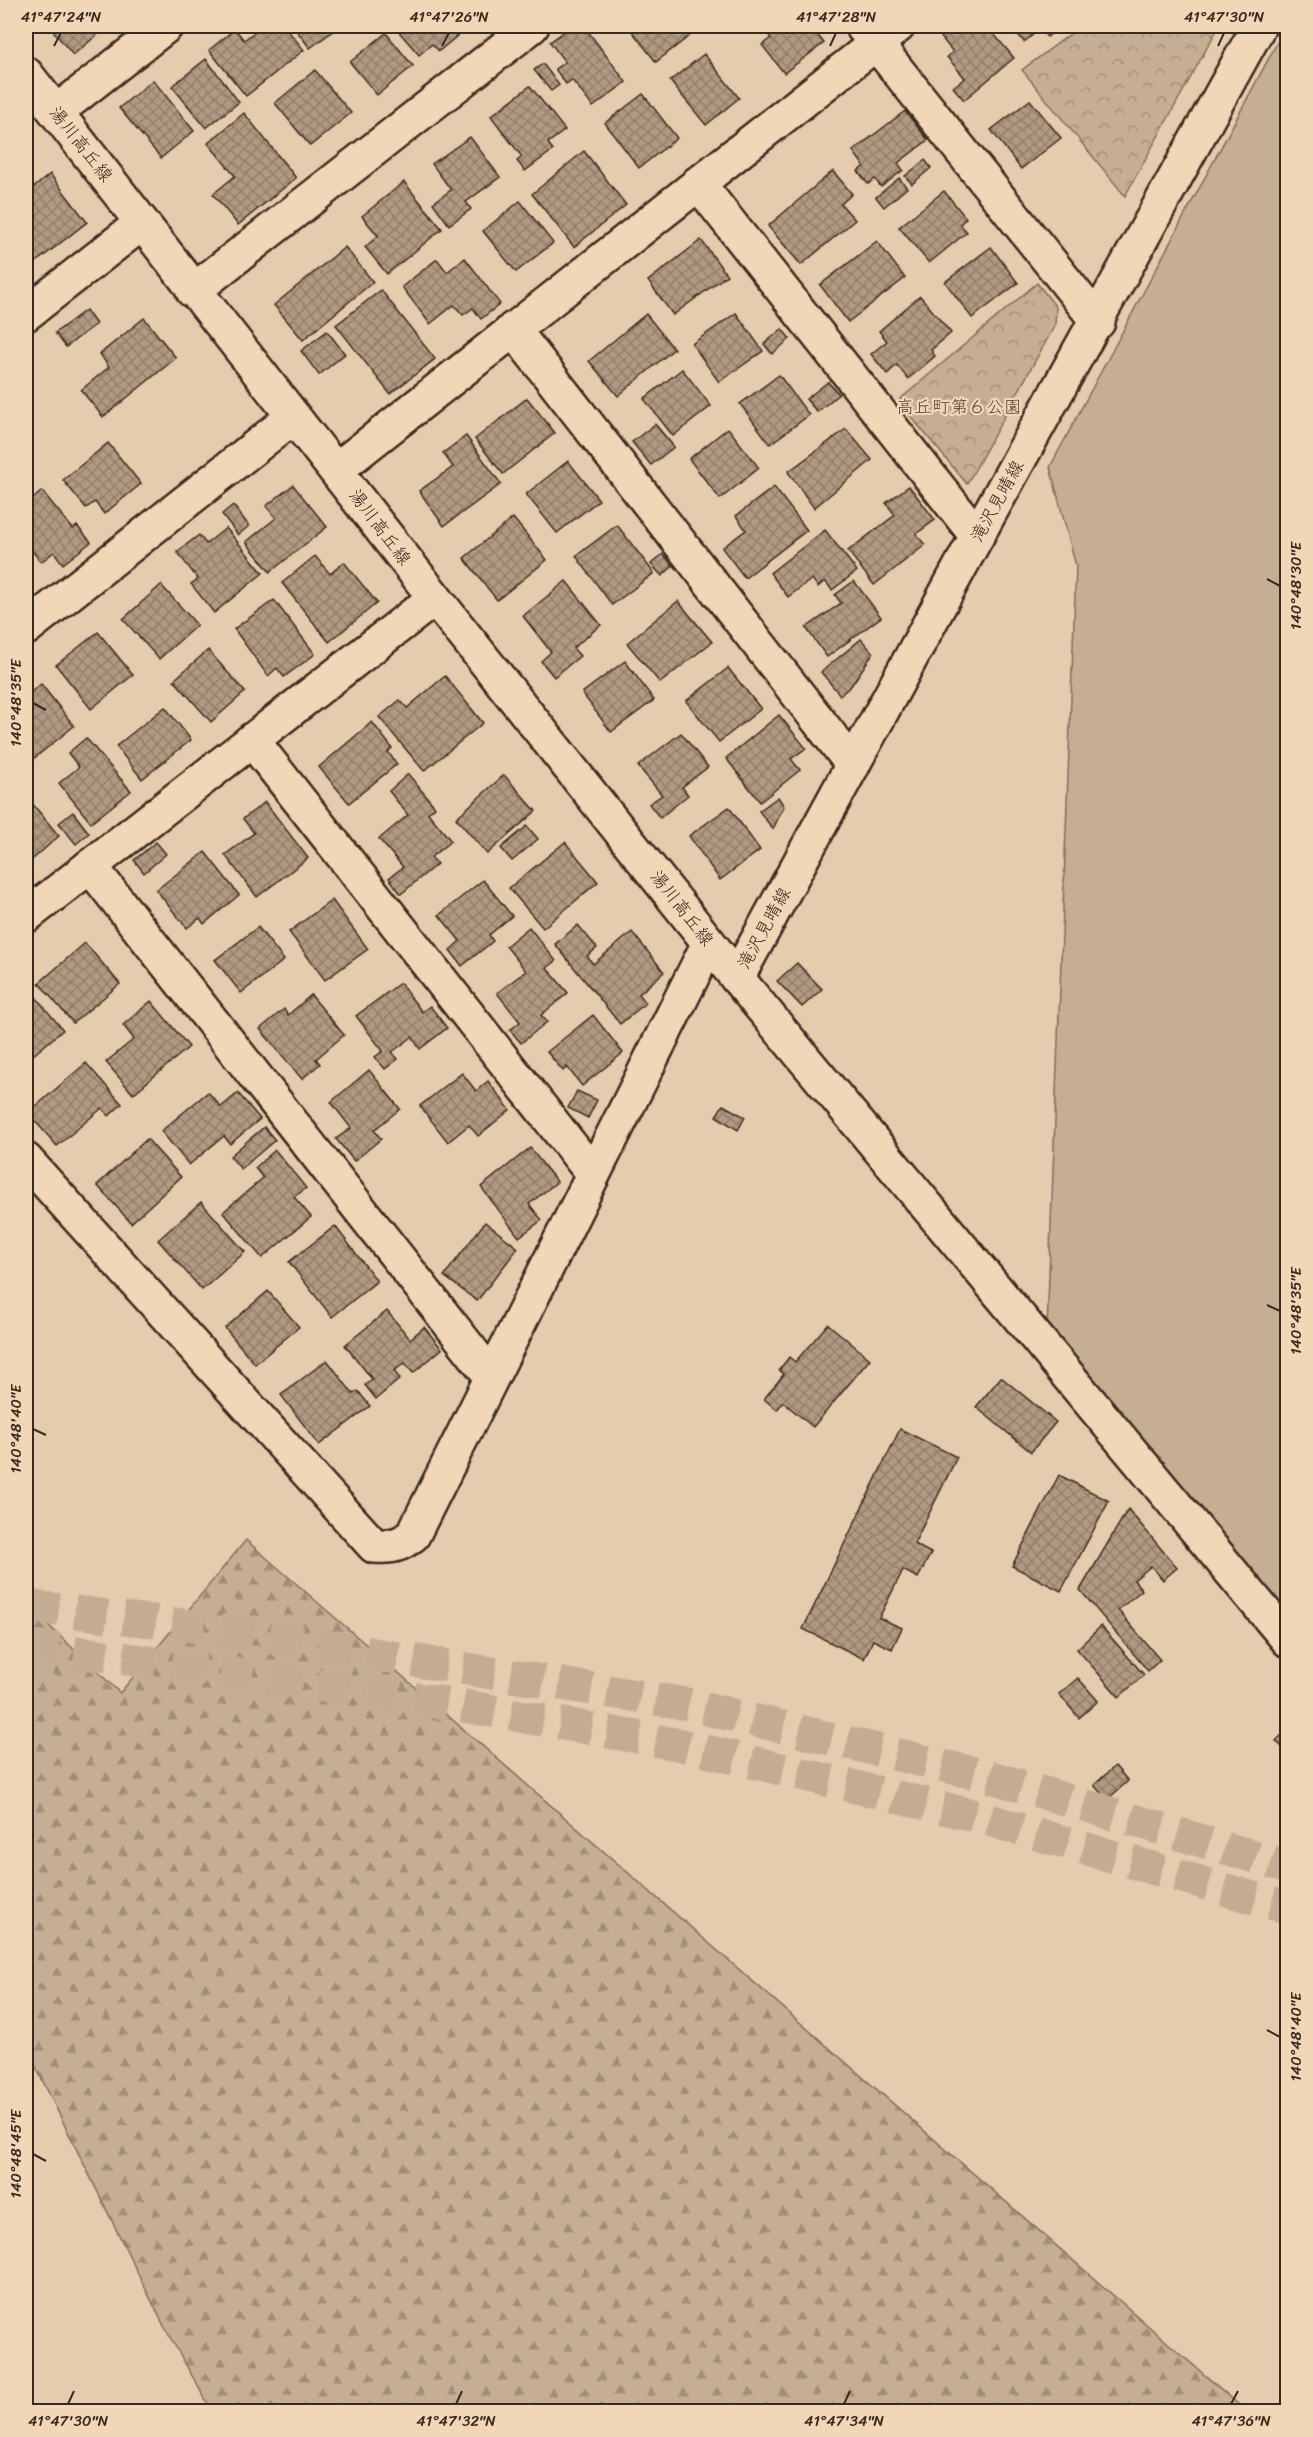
<svg xmlns="http://www.w3.org/2000/svg" width="1313" height="2437" font-family="Sriracha,'Klee One',sans-serif">
  <style>
    .grass { fill: #c6ae94; stroke: #806c59; stroke-width: 1.5 }
    .forest { fill: url(#forest-firs); stroke: #806c59; stroke-width: 1.5 }
    .park { fill: url(#park-crowns); stroke: #806c59; stroke-width: 1.5 }
    .building { fill: url(#building-cross-hatch); stroke: #3b2a1e; stroke-width: 1.5 }
    .lines { fill: none; stroke-linecap: round; stroke-linejoin: round }
    .highway-tunnel { stroke: #c4ac92; stroke-width: 33; stroke-dasharray: 33 16; stroke-linecap: butt }
    .minor-casing { stroke: #3b2a1e; stroke-width: 38 }
    .minor { stroke: #f1d7b8; stroke-width: 33 }
    .ticks { fill: none; stroke: #3b2a1e; stroke-width: 2 }
    .labels { text-anchor: middle; stroke-width: 4.5; stroke-linejoin: round; paint-order: stroke }
    .street-label { font-size: 18px; fill: #3b2a1e; stroke: #f1d7b8 }
    .park-label { font-size: 18px; fill: #574436; stroke: #f1d7b8 }
    .neatline { fill: none; stroke: #3b2a1e; stroke-width: 2 }
    .ticks-label { font-size: 15px; text-anchor: middle; fill: #3b2a1e }
  </style>
  <defs>
    <pattern id="forest-firs" width="22" height="20" patternUnits="userSpaceOnUse" patternTransform="scale(1.5)"><rect width="22" height="20" fill="#c6ae94"/><path d="M5 1l3.5 6h-7zM16 11l3.5 6h-7z" fill="#a28e78"/></pattern>
    <pattern id="park-crowns" width="20" height="18" patternUnits="userSpaceOnUse" patternTransform="scale(1.5)"><rect width="20" height="18" fill="#c6ae94"/><path d="M2 6a3 3 0 1 1 6 0M12 15a3 3 0 1 1 6 0" fill="none" stroke="#a28e78"/></pattern>
    <pattern id="building-cross-hatch" width="8" height="8" patternUnits="userSpaceOnUse" patternTransform="scale(1.5)"><rect width="8" height="8" fill="#b19a82"/><path d="M0 0l8 8M0 8l8-8" fill="none" stroke="#917e6a"/></pattern>
  </defs>
  <rect width="100%" height="100%" fill="#e6ccaf"/>
  <filter id="ink" filterUnits="userSpaceOnUse"><feTurbulence type="fractalNoise" baseFrequency=".0167" numOctaves="2"/><feDisplacementMap in="SourceGraphic" scale="12" xChannelSelector="R" yChannelSelector="G"/><feConvolveMatrix kernelMatrix="1 2 1 2 8 2 1 2 1" color-interpolation-filters="sRGB"/></filter>
  <g filter="url(#ink)">
    <polygon class="grass" points="1286,26 1287,26 1287,1614 1047,1329 1076,566 1050,467"/>
    <polygon class="forest" points="246,1540 1246,2411 212,2411 165,2328 26,2047 26,1604 120,1693"/>
    <g class="park">
      <polygon points="1081,26 1219,26 1125,196 1022,70"/>
      <polygon points="1037,283 1056,307 1055,325 967,484 898,401"/>
    </g>
    <g class="building">
      <polygon points="49,26 108,26 73,55"/>
      <polygon points="262,26 284,26 304,50 246,96 209,50 235,29 244,40"/>
      <polygon points="293,26 340,26 310,48"/>
      <polygon points="394,26 469,26 439,51 432,44 419,55"/>
      <polygon points="572,26 584,26 626,82 593,107 572,80 566,84 555,69 565,62 550,42"/>
      <polygon points="628,26 685,26 692,34 656,62"/>
      <polygon points="761,26 816,26 812,28 824,43 784,73 762,45 771,38"/>
      <polygon points="954,26 987,26 1014,58 964,100 953,87 965,78 947,57 953,52 941,37"/>
      <polygon points="1011,26 1061,26 1047,37 1040,29 1024,42"/>
      <polygon points="386,33 413,66 377,95 350,62"/>
      <polygon points="704,54 739,98 706,125 670,81"/>
      <polygon points="206,59 239,102 206,128 172,86"/>
      <polygon points="543,64 559,85 551,91 534,70"/>
      <polygon points="315,70 351,113 310,146 275,103"/>
      <polygon points="153,80 194,131 161,158 119,108"/>
      <polygon points="530,86 565,130 548,143 553,150 525,171 517,161 522,157 491,116"/>
      <polygon points="643,94 677,138 639,168 605,123"/>
      <polygon points="1030,100 1061,138 1021,169 991,130"/>
      <polygon points="905,111 928,140 898,163 903,170 881,187 875,179 868,184 858,171 864,166 853,151"/>
      <polygon points="244,113 296,178 238,225 213,194 235,176 208,143"/>
      <polygon points="470,137 500,177 466,202 471,209 449,225 433,203 451,190 432,164"/>
      <polygon points="584,151 626,205 574,247 532,194"/>
      <polygon points="925,160 931,168 912,184 905,176"/>
      <polygon points="833,171 852,194 841,204 855,220 801,265 768,226"/>
      <polygon points="50,174 87,222 26,270 26,194"/>
      <polygon points="899,178 907,188 884,207 876,197"/>
      <polygon points="404,182 442,229 387,274 365,247 378,236 362,216"/>
      <polygon points="944,191 966,218 960,224 967,232 929,263 899,227"/>
      <polygon points="520,201 553,243 516,272 483,231"/>
      <polygon points="701,240 727,275 673,315 648,281"/>
      <polygon points="877,241 905,278 848,322 820,285"/>
      <polygon points="345,247 373,282 303,340 274,305"/>
      <polygon points="991,247 1018,283 972,318 945,282"/>
      <polygon points="465,258 500,304 481,319 473,308 463,315 454,305 430,324 402,287 437,259 447,272"/>
      <polygon points="381,290 435,359 390,394 336,325"/>
      <polygon points="920,296 951,333 931,350 935,356 908,379 897,365 887,374 871,354 887,341 879,331"/>
      <polygon points="86,310 96,324 66,347 55,333"/>
      <polygon points="736,313 763,351 719,382 692,344"/>
      <polygon points="646,314 674,349 618,396 589,361"/>
      <polygon points="144,318 176,358 103,417 81,390 109,367 100,354"/>
      <polygon points="782,329 790,339 772,354 764,344"/>
      <polygon points="327,331 345,354 319,375 301,351"/>
      <polygon points="682,369 711,406 673,436 644,399"/>
      <polygon points="779,375 809,415 770,444 740,404"/>
      <polygon points="828,382 839,394 817,412 806,399"/>
      <polygon points="527,398 555,433 503,474 475,439"/>
      <polygon points="655,424 674,447 651,465 632,442"/>
      <polygon points="728,428 759,468 720,499 689,459"/>
      <polygon points="846,429 872,460 814,508 788,472"/>
      <polygon points="466,436 501,484 444,526 419,491 453,467 443,453"/>
      <polygon points="108,443 141,484 104,514 95,502 86,508 63,480"/>
      <polygon points="568,461 599,500 557,533 526,494"/>
      <polygon points="293,485 327,527 270,572 246,542 276,518 266,506"/>
      <polygon points="909,486 935,520 916,534 925,545 874,585 848,551 895,515 886,503"/>
      <polygon points="774,487 807,530 745,578 722,548 746,530 736,516"/>
      <polygon points="42,491 73,529 77,526 91,542 63,564 54,552 41,562 26,543 26,505"/>
      <polygon points="233,505 249,526 238,535 222,514"/>
      <polygon points="513,518 547,560 497,600 464,558"/>
      <polygon points="617,525 654,573 612,605 576,556"/>
      <polygon points="226,528 263,573 214,613 191,584 198,579 177,552 199,535 206,544"/>
      <polygon points="825,530 857,571 832,590 825,581 818,587 812,579 788,597 770,573"/>
      <polygon points="663,554 673,566 662,576 651,564"/>
      <polygon points="315,556 330,574 344,562 377,603 329,642 282,583"/>
      <polygon points="566,581 601,625 573,648 580,656 554,677 541,661 551,652 523,616"/>
      <polygon points="854,581 881,617 827,657 806,628 841,603 835,595"/>
      <polygon points="161,585 197,625 159,659 123,619"/>
      <polygon points="274,600 315,654 284,677 277,668 268,676 234,629"/>
      <polygon points="678,601 712,642 660,683 627,643"/>
      <polygon points="98,632 133,675 91,709 56,665"/>
      <polygon points="861,639 873,653 851,686 840,695 821,672"/>
      <polygon points="208,650 245,692 211,722 174,680"/>
      <polygon points="625,661 654,700 611,732 582,693"/>
      <polygon points="728,668 761,709 719,742 686,701"/>
      <polygon points="445,676 483,723 424,771 379,717 400,700 407,708"/>
      <polygon points="41,684 74,726 26,765 26,696"/>
      <polygon points="165,707 191,740 142,779 116,746"/>
      <polygon points="779,715 806,748 791,759 800,770 760,802 726,758"/>
      <polygon points="372,722 392,748 388,752 397,764 349,803 319,767"/>
      <polygon points="681,733 708,767 682,787 688,795 660,818 649,804 662,795 638,766"/>
      <polygon points="86,738 131,791 91,823 59,783 79,767 68,753"/>
      <polygon points="408,774 435,807 428,813 451,841 431,857 437,864 401,894 389,878 403,867 379,839 408,815 389,791"/>
      <polygon points="504,775 536,811 487,854 456,818"/>
      <polygon points="26,796 59,836 26,865"/>
      <polygon points="778,797 784,806 773,829 759,811"/>
      <polygon points="265,802 308,858 257,897 225,855 254,833 243,819"/>
      <polygon points="729,807 760,850 720,880 689,836"/>
      <polygon points="73,812 89,833 76,844 59,823"/>
      <polygon points="527,826 538,839 512,861 501,848"/>
      <polygon points="156,842 166,854 144,873 134,860"/>
      <polygon points="565,842 598,882 543,928 509,888"/>
      <polygon points="205,852 239,895 204,924 200,918 187,928 156,890"/>
      <polygon points="483,880 512,916 489,935 493,941 462,966 450,950 460,941 439,915"/>
      <polygon points="332,900 368,949 325,980 289,932"/>
      <polygon points="578,925 597,948 587,956 593,964 632,932 664,972 639,994 646,1003 620,1024 555,944"/>
      <polygon points="258,927 284,960 241,993 215,960"/>
      <polygon points="529,927 556,961 547,968 568,993 541,1015 547,1022 521,1043 510,1030 520,1022 497,993 526,971 506,946"/>
      <polygon points="85,943 120,984 73,1023 39,983"/>
      <polygon points="797,963 822,989 802,1007 777,981"/>
      <polygon points="400,983 422,1012 430,1006 447,1028 420,1049 412,1037 392,1052 398,1059 385,1069 375,1057 383,1051 356,1016"/>
      <polygon points="30,990 63,1030 26,1061 26,994"/>
      <polygon points="311,995 344,1035 316,1059 320,1064 302,1079 260,1029 284,1009 288,1015"/>
      <polygon points="151,1001 189,1047 133,1094 106,1062 134,1039 123,1025"/>
      <polygon points="593,1015 623,1053 582,1086 567,1067 563,1071 547,1052"/>
      <polygon points="86,1063 122,1104 109,1116 102,1108 57,1146 28,1113"/>
      <polygon points="369,1070 400,1109 374,1130 381,1139 354,1161 336,1139 351,1128 331,1102"/>
      <polygon points="462,1073 476,1091 488,1081 510,1110 478,1136 469,1125 448,1142 420,1106"/>
      <polygon points="577,1091 597,1100 588,1118 568,1108"/>
      <polygon points="208,1092 221,1107 238,1093 260,1119 230,1144 224,1136 189,1165 161,1131"/>
      <polygon points="723,1105 745,1117 738,1130 716,1116"/>
      <polygon points="264,1127 275,1140 241,1169 230,1156"/>
      <polygon points="147,1139 181,1177 131,1223 97,1185"/>
      <polygon points="530,1148 557,1182 529,1204 542,1220 519,1237 481,1187"/>
      <polygon points="275,1150 306,1188 294,1197 311,1217 262,1258 223,1212 263,1178 255,1168"/>
      <polygon points="201,1202 245,1252 202,1290 158,1240"/>
      <polygon points="485,1222 518,1248 477,1301 444,1276"/>
      <polygon points="335,1226 377,1281 332,1317 289,1262"/>
      <polygon points="268,1291 299,1327 255,1364 225,1328"/>
      <polygon points="387,1311 410,1339 424,1327 442,1349 413,1373 405,1363 394,1371 400,1379 376,1399 365,1385 372,1379 345,1345"/>
      <polygon points="828,1324 870,1359 813,1427 783,1402 777,1410 764,1399 784,1374 779,1370 789,1357 795,1362"/>
      <polygon points="327,1360 353,1394 358,1391 370,1406 319,1445 281,1395"/>
      <polygon points="1001,1377 1056,1422 1031,1452 976,1407"/>
      <polygon points="900,1429 957,1457 914,1544 931,1553 918,1578 903,1570 879,1618 902,1628 892,1649 873,1640 864,1659 803,1629"/>
      <polygon points="1059,1475 1109,1501 1061,1591 1012,1566"/>
      <polygon points="1128,1509 1177,1568 1163,1580 1151,1566 1134,1580 1142,1590 1118,1610 1160,1660 1148,1671 1080,1590"/>
      <polygon points="1101,1626 1144,1675 1119,1697 1077,1649"/>
      <polygon points="1078,1678 1098,1701 1079,1718 1059,1694"/>
      <polygon points="1288,1729 1288,1753 1276,1741"/>
      <polygon points="1115,1766 1128,1781 1107,1800 1094,1785"/>
    </g>
    <g class="lines">
      <g class="highway-tunnel">
        <polyline points="26,1606 216,1629 687,1704 998,1779 1288,1867"/>
        <polyline points="26,1645 459,1705 681,1745 972,1815 1288,1908"/>
      </g>
      <g class="minor-casing">
        <g id="minor">
          <polyline points="862,26 1098,322"/>
          <polyline points="26,74 435,598 737,978 1288,1640"/>
          <polyline points="56,112 166,26"/>
          <polyline points="698,183 977,536"/>
          <polyline points="193,291 532,26"/>
          <polyline points="26,314 142,223"/>
          <polyline points="513,329 853,765"/>
          <polyline points="336,470 898,26"/>
          <polyline points="26,628 293,417"/>
          <polyline points="252,740 593,1174"/>
          <polyline points="90,866 491,1376"/>
          <polyline points="26,916 435,598"/>
          <polyline points="737,978 977,536 1259,26"/>
          <path d="M26,1160L374,1546C390,1547 400,1546 413,1535L709,943"/>
        </g>
      </g>
      <use href="#minor" class="minor"/>
    </g>
  </g>
  <path class="ticks" d="M54,46L61,33M442,46L449,33M830,46L836,33M1218,46L1224,33M1267,579L1280,586M33,703L46,710M1267,1305L1280,1311M33,1429L46,1435M1267,2030L1280,2037M33,2154L46,2161M68,2404L74,2391M456,2404L462,2391M844,2404L850,2391M1231,2404L1238,2391"/>
  <g class="labels">
    <g class="street-label">
      <text transform="translate(81 144) rotate(52)" y="6">湯川高丘線</text>
      <text transform="translate(997 501) rotate(-61)" y="6">滝沢見晴線</text>
      <text transform="translate(380 527) rotate(53)" y="6">湯川高丘線</text>
      <text transform="translate(682 908) rotate(52)" y="6">湯川高丘線</text>
      <text transform="translate(764 928) rotate(-61)" y="6">滝沢見晴線</text>
    </g>
    <g class="park-label">
      <text x="959" y="413">高丘町第６公園</text>
    </g>
  </g>
  <rect width="1313" height="2437" fill="none" stroke="#f1d7b8" stroke-width="66"/>
  <rect x="33" y="33" width="1247" height="2371" class="neatline"/>
  <g class="ticks-label">
    <text x="61" y="22">41°47'24"N</text>
    <text x="449" y="22">41°47'26"N</text>
    <text x="836" y="22">41°47'28"N</text>
    <text x="1224" y="22">41°47'30"N</text>
    <text transform="translate(1296 586) rotate(-90)" y="5">140°48'30"E</text>
    <text transform="translate(16 703) rotate(-90)" y="5">140°48'35"E</text>
    <text transform="translate(1296 1311) rotate(-90)" y="5">140°48'35"E</text>
    <text transform="translate(16 1429) rotate(-90)" y="5">140°48'40"E</text>
    <text transform="translate(1296 2037) rotate(-90)" y="5">140°48'40"E</text>
    <text transform="translate(16 2154) rotate(-90)" y="5">140°48'45"E</text>
    <text x="68" y="2426">41°47'30"N</text>
    <text x="456" y="2426">41°47'32"N</text>
    <text x="844" y="2426">41°47'34"N</text>
    <text x="1231" y="2426">41°47'36"N</text>
  </g>
</svg>
